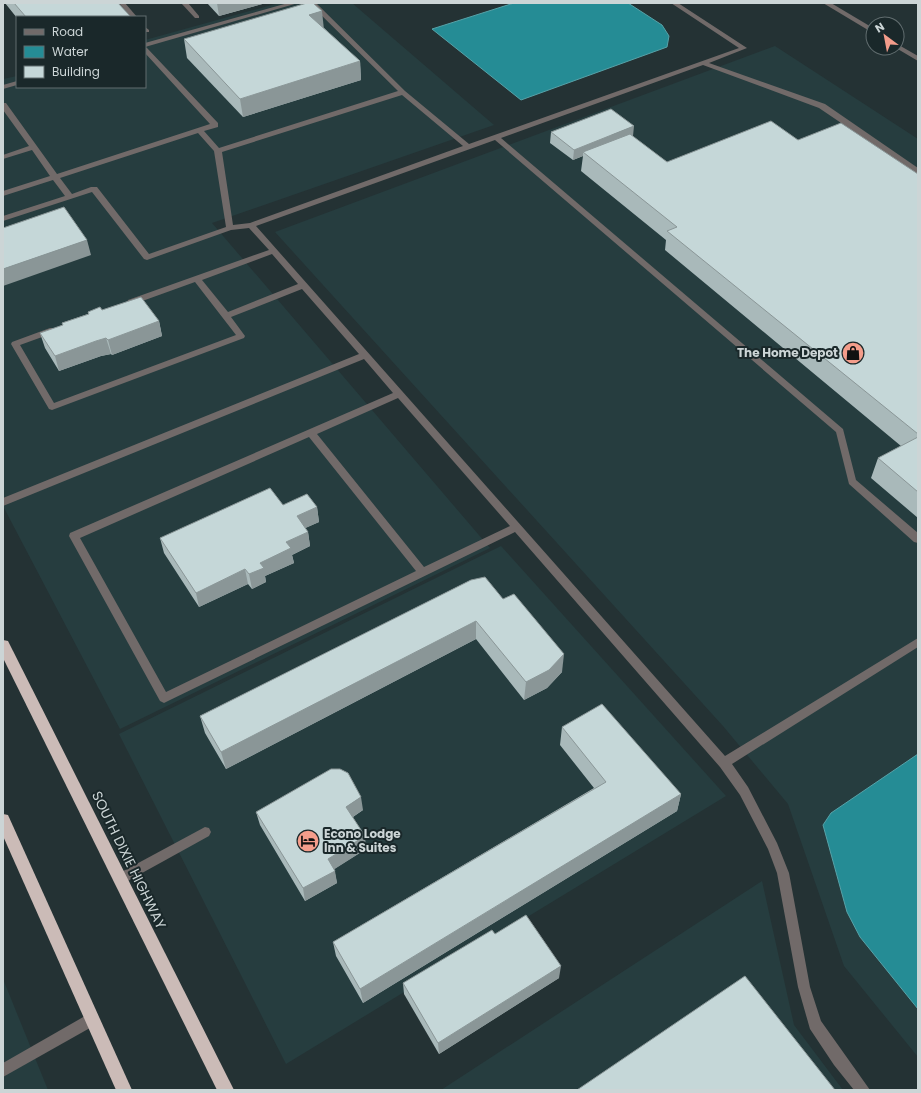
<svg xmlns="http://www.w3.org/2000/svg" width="921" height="1093" font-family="Poppins,sans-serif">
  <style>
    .built { fill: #263d3f }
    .water { fill: #258c95; stroke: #57a2a8 }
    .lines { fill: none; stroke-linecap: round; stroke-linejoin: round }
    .minor { fill: #716a69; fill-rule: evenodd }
    .highway { fill: #cbbbb7; fill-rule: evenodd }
    .wall { fill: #a9b9ba }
    .shaded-wall { fill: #8a9697 }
    .building { fill: #c5d7d8; stroke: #8a9697 }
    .labels { text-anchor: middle; stroke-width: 4; stroke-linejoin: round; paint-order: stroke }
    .poi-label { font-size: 12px; font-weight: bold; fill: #ccd5d6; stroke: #1a282a; text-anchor: end }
    .near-street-label { font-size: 14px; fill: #ccd5d6; stroke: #1a282a }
  </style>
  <rect width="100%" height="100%" fill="#243234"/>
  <g class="built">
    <polygon points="279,3 352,3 494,125 212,223 490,548 120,729 3,506 3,79 17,76 17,87 145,87 145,40"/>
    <polygon points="775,46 918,139 918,1057 844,966 788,804 723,726 275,232"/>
    <polygon points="501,546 726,796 286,1064 119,734"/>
    <polygon points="762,881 794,1025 843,1090 441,1090"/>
    <polygon points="3,979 48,1090 3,1090"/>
  </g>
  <g class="water">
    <polygon points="514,3 628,3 662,25 669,36 667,47 521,100 432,29"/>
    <polygon points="918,754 918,1009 860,937 847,912 823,825 831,813"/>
  </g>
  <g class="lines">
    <g class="minor">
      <polygon points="119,3 125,3 137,17 131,17"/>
      <polygon points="181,3 188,3 199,16 199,18 195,18"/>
      <path d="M288,3H298L145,47L147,48L218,123V127L204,131L219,148L398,91L309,3H316L405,91L469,144L739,48L671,3H678L747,48L709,63L825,104L918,168V173H915L819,108L703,65L501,138L843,429L856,480L918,533V543L914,542L849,484L836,432L495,140L256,226L725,756L918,638V647L732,764L748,787L777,843L789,873L810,987L821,1021L870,1090H854L834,1065L810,1029L798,987L777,873L768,849L740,795L720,767L515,532L168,701L164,703L160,701L69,536L70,533L393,393L364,359L3,506V498L359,354L302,289L231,317L245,336L244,338L52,410L49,409L11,344L12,342L50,328H56L57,330L56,332L20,345L54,403L236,335L195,282L134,304L131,305L127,302L128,300L269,250L249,228L231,230L147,260L144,259L92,192L3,221V216L65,196L53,180L3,196V191L50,176L32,150L3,159V155L29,146L3,110V103H6L57,174L210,124L145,53V43ZM402,95L463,146L250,223L233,225L222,152ZM198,133L214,151L226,227L149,254L97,187H91L72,194L60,178ZM272,254L298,284L228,312L202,280ZM398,398L510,526L424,567L317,434ZM309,437L416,571L166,692L80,538Z"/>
      <polygon points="823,3 831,3 873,28 873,33"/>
      <polygon points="145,27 149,30 149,32 145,32"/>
      <polygon points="897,44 918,56 918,61 896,48 897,48"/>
      <polygon points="17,81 17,85 3,89 3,85"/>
      <polygon points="205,827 209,828 211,832 209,836 124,883 120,885 116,883 114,879 116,875"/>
      <polygon points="92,1012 97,1014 99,1019 97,1024 3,1077 3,1063"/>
    </g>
    <g class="highway">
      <polygon points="3,640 8,641 234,1090 217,1090 3,658"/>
      <polygon points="3,814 8,815 132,1090 116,1090 3,836"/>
    </g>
  </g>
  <g class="wall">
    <polygon points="5,3 118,3 131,17 17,17 17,18"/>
    <polygon points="207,3 266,3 219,16"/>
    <polygon points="324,28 360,61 361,80 243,117 187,58 184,39"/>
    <polygon points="551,132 632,136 667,162 798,140 918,174 918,518 871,478 878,458 901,446 665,250 666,240 581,171 583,156 573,160 550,143"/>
    <polygon points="102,310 159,321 162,336 112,355 111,354 101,356 59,371 45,348 40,333 63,325 62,323 88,314 88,312"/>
    <polygon points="283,505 317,507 319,522 305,528 308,532 310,546 292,555 294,563 265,576 266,582 252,589 248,584 199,607 164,553 160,538"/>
    <polygon points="471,580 562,672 547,688 524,700 476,639 226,769 205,733 200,716"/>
    <polygon points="562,727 681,794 677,811 363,1003 336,956 333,942 594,788 560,745"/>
    <polygon points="363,810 353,817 366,849 334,869 337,883 305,901 260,825 256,812"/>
    <polygon points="495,934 559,978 439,1054 404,994 403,983"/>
  </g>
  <g class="shaded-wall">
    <polygon points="217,3 266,3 219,16"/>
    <polygon points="322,11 324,30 309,15"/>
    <polygon points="360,61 361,80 243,117 240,99"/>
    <polygon points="634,126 633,136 583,152 583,156 573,160 574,150"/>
    <polygon points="87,240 91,255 3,286 3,269"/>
    <polygon points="159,321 162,336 112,355 108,340"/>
    <polygon points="106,338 111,354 101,356 59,371 55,356 96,341"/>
    <polygon points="317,507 319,522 299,531 297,516"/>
    <polygon points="308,532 310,546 292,555 294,563 265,576 266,582 252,589 249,574 260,563 286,542"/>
    <polygon points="245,569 248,584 199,607 196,593"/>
    <polygon points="476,621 476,639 226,769 221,752"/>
    <polygon points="564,654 562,672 547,688 524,700 526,682"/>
    <polygon points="681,794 677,811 363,1003 360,989"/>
    <polygon points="361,797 363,810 348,820 346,807"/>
    <polygon points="365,836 366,849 330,872 328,859"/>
    <polygon points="335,871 337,883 305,901 303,888"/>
    <polygon points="561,966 559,978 439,1054 438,1043"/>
  </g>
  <g class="building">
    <polygon points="14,3 118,3 131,17 26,17"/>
    <polygon points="307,3 313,3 322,11 309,15 360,61 240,99 184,39"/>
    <polygon points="611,109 634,126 574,150 551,132"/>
    <polygon points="771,121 798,140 841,123 918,174 918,434 667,231 677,227 583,152 630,134 667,162"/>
    <polygon points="64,207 87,240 3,269 3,228"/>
    <polygon points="141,297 159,321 108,340 106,338 96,341 55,356 40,333 63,325 62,323 89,314 88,312 100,307 102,310"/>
    <polygon points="918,437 918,492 878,458"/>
    <polygon points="270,488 283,505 307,494 317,507 297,516 308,532 286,542 291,548 260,563 264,568 249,574 245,569 196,593 160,538"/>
    <polygon points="485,577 503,599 514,594 564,654 549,670 526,682 476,621 221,752 200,716 471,580"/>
    <polygon points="602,704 681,794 360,989 333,942 606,782 562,727"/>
    <polygon points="331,769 340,769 348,773 361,797 346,807 365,836 328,859 335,871 303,888 256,812"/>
    <polygon points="526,915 561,966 438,1043 403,983 492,930 495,934"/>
    <polygon points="745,976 835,1090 577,1090"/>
  </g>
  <defs>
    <g id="shop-disc" transform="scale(1.15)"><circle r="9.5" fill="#f49d8b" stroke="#1a282a"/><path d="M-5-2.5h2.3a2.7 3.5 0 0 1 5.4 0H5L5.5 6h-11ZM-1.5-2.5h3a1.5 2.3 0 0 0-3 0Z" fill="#111"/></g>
    <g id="hotel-disc" transform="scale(1.15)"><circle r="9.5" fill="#f49d8b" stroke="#1a282a"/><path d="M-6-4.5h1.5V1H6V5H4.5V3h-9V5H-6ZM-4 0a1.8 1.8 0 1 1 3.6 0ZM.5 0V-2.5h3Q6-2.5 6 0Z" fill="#111"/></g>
  </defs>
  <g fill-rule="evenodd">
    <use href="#shop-disc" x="853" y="353"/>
    <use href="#hotel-disc" x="308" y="841"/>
  </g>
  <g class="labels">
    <g class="poi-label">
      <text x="838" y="357">The Home Depot</text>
      <text x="324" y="838" text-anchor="start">Econo Lodge<tspan x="324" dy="14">Inn &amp; Suites</tspan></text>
    </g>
    <g class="near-street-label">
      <text transform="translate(129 860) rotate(64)" y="5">SOUTH DIXIE HIGHWAY</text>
    </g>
  </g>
  <rect width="921" height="1093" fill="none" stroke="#ccd5d6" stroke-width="8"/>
  <rect x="16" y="16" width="130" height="72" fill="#1a282a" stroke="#616d6f"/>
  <rect x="24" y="29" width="20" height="6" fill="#716a69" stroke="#616d6f"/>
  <text x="52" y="36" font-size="12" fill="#ccd5d6">Road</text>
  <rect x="24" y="46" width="20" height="12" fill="#258c95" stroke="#616d6f"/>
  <text x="52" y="56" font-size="12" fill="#ccd5d6">Water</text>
  <rect x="24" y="66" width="20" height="12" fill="#c5d7d8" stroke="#616d6f"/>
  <text x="52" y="76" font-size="12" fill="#ccd5d6">Building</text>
  <g transform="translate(885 36) rotate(328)"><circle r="19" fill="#1a282a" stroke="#616d6f"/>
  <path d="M0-3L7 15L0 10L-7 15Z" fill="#f49d8b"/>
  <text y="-6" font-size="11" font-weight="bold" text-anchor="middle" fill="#ccd5d6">N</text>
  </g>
</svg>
